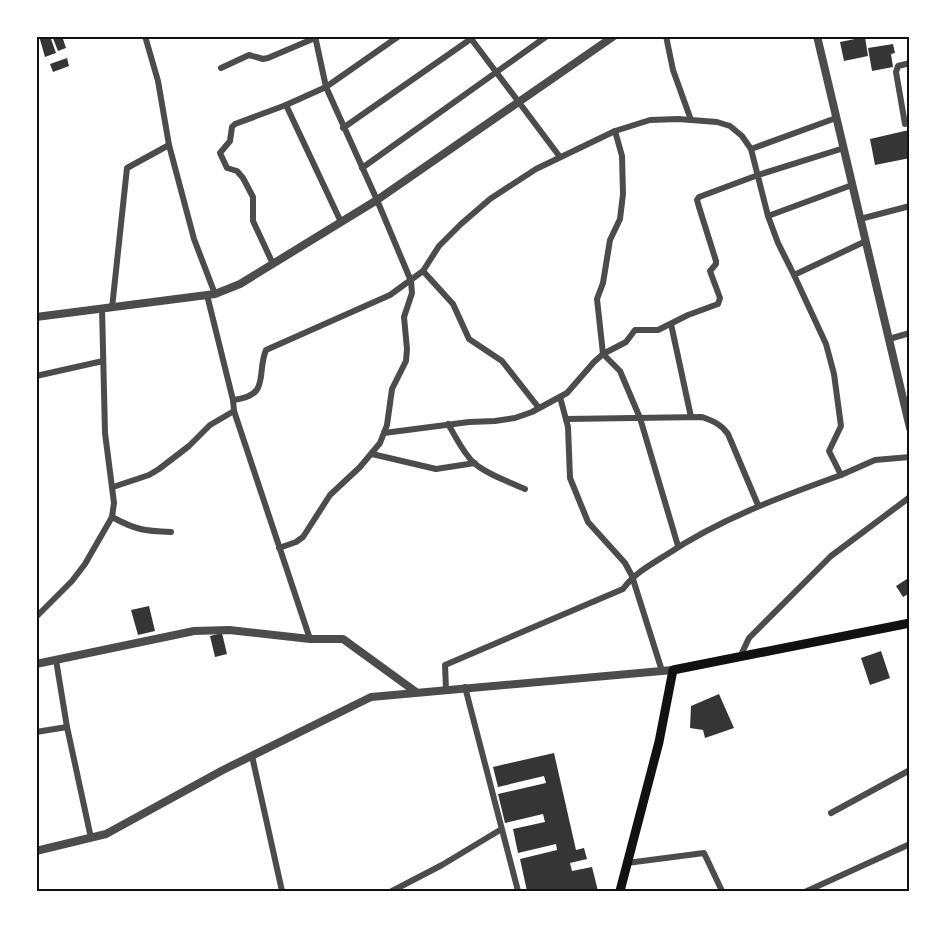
<svg xmlns="http://www.w3.org/2000/svg" width="946" height="927" font-family="Roboto,sans-serif">
  <style>
    .building { fill: #353535 }
    .lines { fill: none; stroke-linecap: round; stroke-linejoin: round }
    .minor { stroke: #4c4c4c; stroke-width: 6 }
    .tertiary { stroke: #4c4c4c; stroke-width: 8 }
    .primary { stroke: #111; stroke-width: 9 }
    .neatline { fill: none; stroke: #111; stroke-width: 2 }
  </style>
  <rect width="100%" height="100%" fill="#fff"/>
  <g class="building">
    <polygon points="39,36 50,36 56,53 45,57"/>
    <polygon points="52,36 62,36 66,48 58,51"/>
    <polygon points="865,37 868,56 844,61 840,42"/>
    <polygon points="893,44 895,53 891,54 893,67 872,71 868,48"/>
    <polygon points="67,58 69,66 53,72 50,64"/>
    <polygon points="909,130 910,158 875,165 870,139"/>
    <polygon points="910,577 910,593 903,597 896,586"/>
    <polygon points="149,606 155,631 138,635 131,610"/>
    <polygon points="222,633 227,654 215,657 210,636"/>
    <polygon points="881,651 890,678 870,685 861,658"/>
    <polygon points="719,694 734,728 705,738 703,730 690,728 691,706"/>
    <polygon points="554,753 576,850 584,848 587,859 570,863 572,871 592,867 598,891 527,891 520,859 557,850 556,844 518,853 513,829 545,822 543,814 505,823 498,794 546,783 544,776 498,787 493,767"/>
  </g>
  <g class="lines">
    <g class="minor">
      <polyline points="145,36 158,81 169,145 194,239 215,294"/>
      <polyline points="469,36 560,157"/>
      <polyline points="666,36 673,70 691,120"/>
      <polyline points="221,68 249,55 263,59 268,58 315,38"/>
      <polyline points="286,105 341,222"/>
      <polyline points="905,124 896,72 898,66 910,63"/>
      <polyline points="343,128 475,36"/>
      <polyline points="615,131 622,156 623,194 620,219 610,240 603,283 597,299 603,354 620,371 640,418 678,546"/>
      <polyline points="751,149 836,118"/>
      <polyline points="362,168 547,36"/>
      <polyline points="768,216 852,185"/>
      <polyline points="860,219 910,206"/>
      <polyline points="273,264 253,221 253,197 243,178 237,171 227,168 220,153 230,141 232,127 235,124 286,105 326,87 399,36"/>
      <polyline points="423,271 453,304 469,339 502,361 539,408"/>
      <polyline points="794,275 826,344 834,374 841,426 829,451 841,475 875,460 910,457"/>
      <polyline points="207,295 233,400 234,411 310,639"/>
      <polyline points="112,308 127,168 169,145"/>
      <polyline points="671,324 691,417"/>
      <polyline points="889,339 910,333"/>
      <polyline points="36,376 103,361"/>
      <polyline points="560,397 568,427 570,478 588,522 625,563 632,576 662,671"/>
      <path d="M233,400C271,396 256,374 266,350L390,295L423,271L439,246L461,224L490,199L536,169L615,131L650,120L678,119L717,122L730,126L742,136L751,149L768,216L778,243L794,275L866,241"/>
      <path d="M566,419L702,417C713,421 721,424 728,434L758,505"/>
      <path d="M448,424C456,437 463,453 474,463C488,475 508,481 525,489"/>
      <polyline points="384,433 469,422 495,421 515,418 532,412 567,393 594,362 603,354 626,342 635,330 658,330 688,315 718,304 720,298 710,271 716,264 716,261 699,207 697,200 699,197 758,175 844,148"/>
      <polyline points="372,454 436,469 475,463"/>
      <polyline points="113,487 149,475 159,469 189,446 210,425 234,411"/>
      <path d="M112,517C136,530 144,531 171,532"/>
      <polyline points="279,548 296,542 303,537 330,495 360,467 380,443 387,425 392,389 406,361 407,349 404,317 412,293 411,281 377,200 326,87 315,36"/>
      <polyline points="36,617 72,581 85,564 112,517 114,503 105,433 102,308"/>
      <polyline points="740,657 749,638 831,556 910,497"/>
      <polyline points="56,660 67,727 91,838"/>
      <polyline points="465,687 518,891"/>
      <path d="M446,689L445,665L623,589C635,573 650,565 666,555C720,519 780,497 841,475"/>
      <polyline points="36,732 67,727"/>
      <polyline points="252,756 282,891"/>
      <polyline points="831,813 910,770"/>
      <polyline points="627,863 704,853 722,891"/>
      <polyline points="392,891 442,865 500,830"/>
      <polyline points="807,891 910,844"/>
    </g>
    <g class="tertiary">
      <polyline points="817,36 910,428"/>
      <polyline points="36,317 215,294 240,284 377,200 614,36"/>
      <polyline points="36,664 194,631 229,630 310,639 343,639 416,692"/>
      <polyline points="36,851 106,834 223,770 371,697 673,670"/>
    </g>
    <polyline class="primary" points="620,891 659,742 673,670 910,623"/>
  </g>
  <rect width="946" height="927" fill="none" stroke="#ffffff" stroke-width="75"/>
  <rect x="38" y="38" width="870" height="852" class="neatline"/>
</svg>
